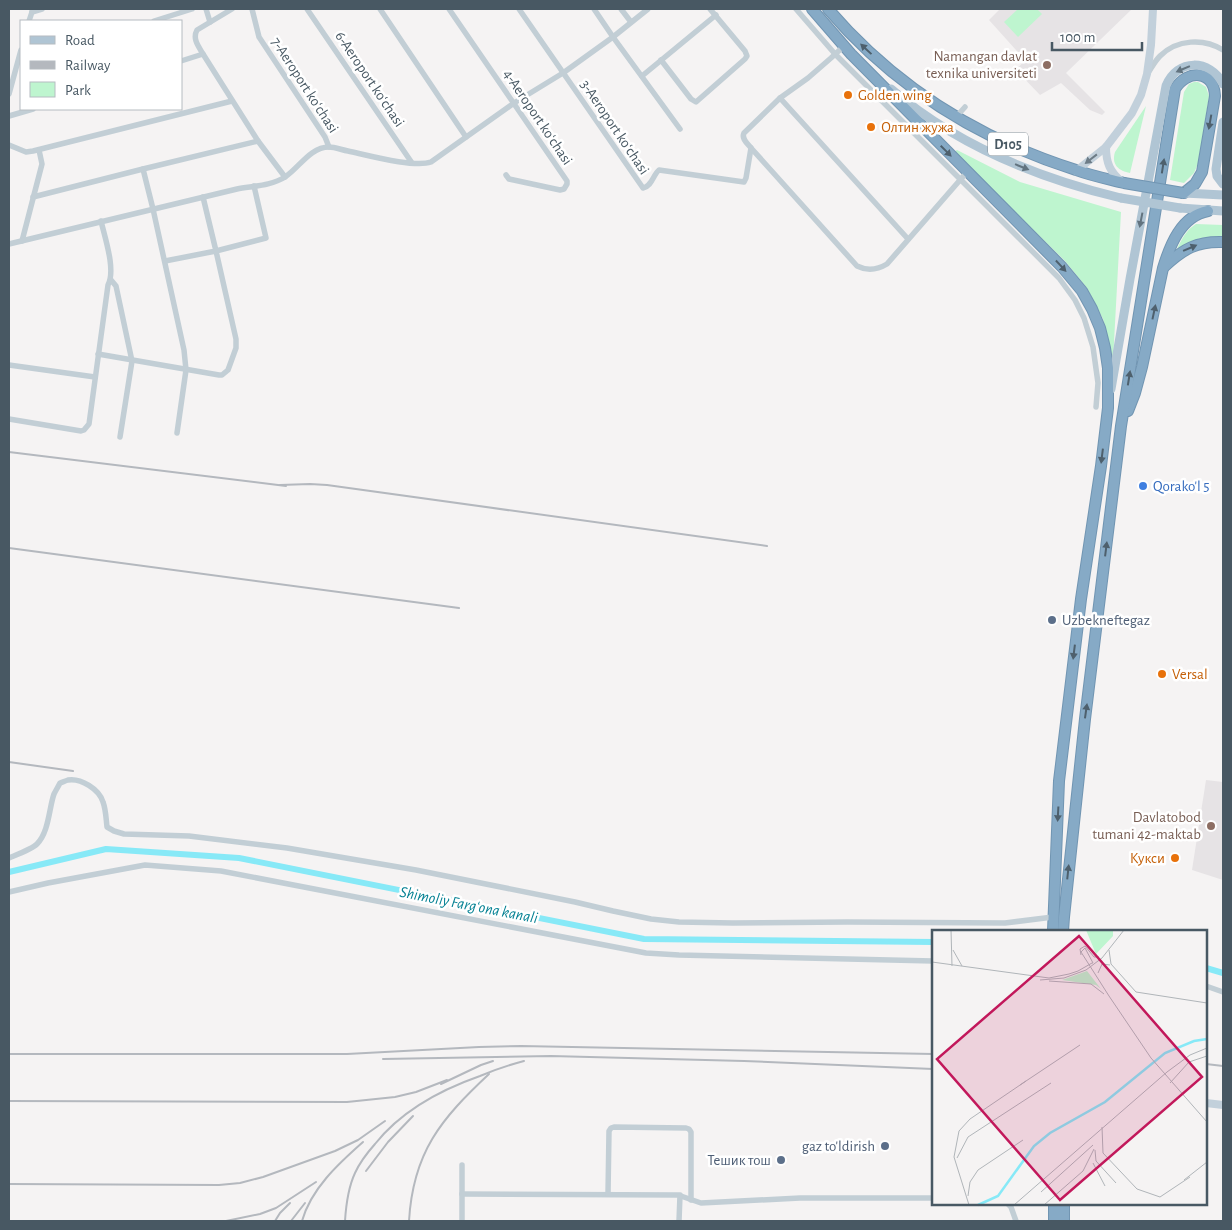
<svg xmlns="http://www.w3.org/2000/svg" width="1232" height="1230" font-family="'Alegreya Sans',sans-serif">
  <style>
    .education { fill: #e6e3e5 }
    .green { fill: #bef5cf }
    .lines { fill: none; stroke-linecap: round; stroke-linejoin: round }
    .canal { stroke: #87e9f7; stroke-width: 6 }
    .highway-casing { stroke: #7195b2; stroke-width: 12 }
    .street { stroke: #c2ced5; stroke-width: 5.5 }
    .secondary { stroke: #c2d0db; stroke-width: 8 }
    .primary { stroke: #b0c5d4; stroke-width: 9 }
    .highway { stroke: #86aac6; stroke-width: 10 }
    .rail { stroke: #b4b8be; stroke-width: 2 }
    .highway-bridge-casing { stroke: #7195b2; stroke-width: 12; stroke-linecap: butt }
    .primary-bridge { stroke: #b0c5d4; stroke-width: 9 }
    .highway-bridge { stroke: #86aac6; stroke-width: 10 }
    .oneway { fill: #4e606d }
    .oneway2 { fill: #62737f }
    .oneway3 { fill: #6d7c87 }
    .education-dot { fill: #8d6e63; stroke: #fff; stroke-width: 2 }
    .food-dot { fill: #e8710a; stroke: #fff; stroke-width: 2 }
    .shop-dot { fill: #3f7fe0; stroke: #fff; stroke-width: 2 }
    .service-dot { fill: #5c6f8a; stroke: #fff; stroke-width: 2 }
    .labels { text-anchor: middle; stroke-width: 5; stroke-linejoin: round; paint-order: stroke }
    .shield { fill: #fff; stroke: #7f8a92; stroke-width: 1 }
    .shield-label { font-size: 14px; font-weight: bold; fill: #485863 }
    .education-label { font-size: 15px; fill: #785e54; stroke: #fff; text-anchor: end }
    .street-label { font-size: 15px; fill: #485863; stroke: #fff }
    .food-label { font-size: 15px; fill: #c56008; stroke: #fff; text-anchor: start }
    .shop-label { font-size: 15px; fill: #366cbe; stroke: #fff; text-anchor: start }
    .service-label { font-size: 15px; fill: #4e5e75; stroke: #fff; text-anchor: end }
    .water-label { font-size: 16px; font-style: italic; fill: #048193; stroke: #fff }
    .inset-river { fill: none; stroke: #87e9f7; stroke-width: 2.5 }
    .inset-road { fill: none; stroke: #b0b5b9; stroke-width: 1 }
    .view { fill: #c2185b; fill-opacity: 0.15; stroke: #c2185b; stroke-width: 2.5 }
    .inset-edge { fill: none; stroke: #485863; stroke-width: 2.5 }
  </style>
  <rect width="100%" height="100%" fill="#f5f3f3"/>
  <g class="education">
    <polygon points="1000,9 1132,9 1066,73 1105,112 1102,115 1090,110 1061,83 1040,95 1016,70 1025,60 989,20"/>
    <polygon points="1206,780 1223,782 1223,880 1192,870"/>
  </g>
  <g class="green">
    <polygon points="1018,9 1037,9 1042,14 1018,37 1004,22"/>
    <polygon points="1194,82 1198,82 1206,87 1209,96 1199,161 1194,173 1184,183 1170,180 1184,92 1189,84"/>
    <path d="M1146,106L1130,173C1119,171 1111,165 1115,152Z"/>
    <polygon points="957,150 1020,182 1121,212 1113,361 1103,319 1087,288 1065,261 954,152"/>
    <path d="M1196,224L1223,225V237L1200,238L1177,249C1182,239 1186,230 1196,224Z"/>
  </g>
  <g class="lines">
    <g class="canal">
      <polyline points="9,872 106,849 239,858 644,939 933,942"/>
      <polyline points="1206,968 1223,973"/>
    </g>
    <g class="highway-casing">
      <g id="highway">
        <polyline points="812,9 851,54 1062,267 1082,291 1092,309 1100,328 1105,348 1108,368 1108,408 1101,466 1081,599 1059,781 1053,931"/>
        <path d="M828,9C895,87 978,139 1076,170C1092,176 1108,179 1124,183"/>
        <path d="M1164,267C1183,249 1197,241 1223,242"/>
        <path d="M1128,411L1135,393L1142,367L1163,268C1170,245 1181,216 1208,211"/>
        <path d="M1063,931L1064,917L1085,719L1121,426L1175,89C1187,69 1214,70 1215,96L1202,172L1195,184L1184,193H1183"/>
        <polyline points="1064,1204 1064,1221"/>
        <polyline points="1054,1221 1054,1204"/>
      </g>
    </g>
    <g class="street">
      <polyline points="206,9 210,22"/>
      <path d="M232,9L197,30C192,39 199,47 203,54L258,141L285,177"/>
      <polyline points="252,9 259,37 325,137 329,147"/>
      <polyline points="307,9 412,163"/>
      <polyline points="380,9 466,137"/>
      <polyline points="449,9 567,181 567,184 564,189 560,190 509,179 506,175"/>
      <path d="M519,9L643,188C652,186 653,175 659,170L744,182L746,178L751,148"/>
      <polyline points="594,9 613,37 680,129"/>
      <polyline points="621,9 631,22"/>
      <polyline points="796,9 835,54 1059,278 1075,300 1084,318 1093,347 1098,383 1096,407"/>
      <polyline points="32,12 42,9"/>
      <polyline points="29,21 33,9"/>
      <polyline points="154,21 192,9"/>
      <path d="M844,46L831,58L808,78L780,98L744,133C741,139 748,144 751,148L857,266C867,271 877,270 887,264L967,172"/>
      <polyline points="661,60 691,99 696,102 745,59 747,56 745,51 710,9"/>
      <polyline points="181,61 203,54"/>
      <path d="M1148,73C1152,67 1155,61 1160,56C1177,39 1204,38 1223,50"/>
      <polyline points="642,76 716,15"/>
      <polyline points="9,94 21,50"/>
      <polyline points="780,98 908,239"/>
      <polyline points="9,116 33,109"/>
      <polyline points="956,117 965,107"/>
      <polyline points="9,145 26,152 33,151 232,101"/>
      <polyline points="143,169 153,209 184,350 186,370 177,433"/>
      <polyline points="33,197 143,169 258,141"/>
      <polyline points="22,241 42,164 39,150"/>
      <path d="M9,244L237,189C252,186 271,186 285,177C299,168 310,147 329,147C335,147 342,150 348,151C367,155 414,168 431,162L514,103L563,73L613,37L648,9"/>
      <polyline points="165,261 216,251 203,197"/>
      <polyline points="111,280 116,286 132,361 120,437"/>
      <polyline points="98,354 219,375 222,375 228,370 236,348 236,339 216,251 266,238 254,186"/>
      <polyline points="9,365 95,377"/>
      <path d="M9,419L81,431L84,430L89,424L108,285C116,270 105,238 101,221"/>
      <path d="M9,858C16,855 32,849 37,844C49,832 49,808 54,794C56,790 58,787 60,783C63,782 65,781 68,780C81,778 99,789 103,802C106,810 106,819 107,827L114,831L124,834L189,836L287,848L416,870L575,902L613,911L651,919L679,922L733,923L847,922L1005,923L1053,917"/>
      <polyline points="9,892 48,883 145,865 221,871 646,953 679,955 933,961"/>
      <polyline points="1206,986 1223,992"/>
      <polyline points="462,1165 462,1221"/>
      <polyline points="462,1194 678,1195 701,1203 800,1198 933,1198"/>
      <polyline points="608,1194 609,1131 611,1128 614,1127 686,1128 689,1129 691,1132 691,1200"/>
      <polyline points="1008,1204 1011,1207 1016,1221"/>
      <polyline points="679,1221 680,1195"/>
    </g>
    <g class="secondary">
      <path d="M1106,147C1106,163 1110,172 1122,182"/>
      <polyline points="1076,171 1106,147 1132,113 1141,95 1147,74 1151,45 1153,9"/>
      <polyline points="1206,1103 1223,1105"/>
    </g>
    <g class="primary">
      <path d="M891,89C956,145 1038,178 1121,198"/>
      <polyline points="1223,122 1216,169 1217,176 1223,184"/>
      <polyline points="1184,193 1223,195"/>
      <polyline points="1180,208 1223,211"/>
      <path d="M1111,389L1130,279L1166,86C1177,58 1210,59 1223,84"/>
    </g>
    <use href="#highway" class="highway"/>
    <g class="rail">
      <polyline points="9,452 286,486"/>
      <polyline points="280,485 310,484 327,485 767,546"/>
      <polyline points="9,548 459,608"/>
      <polyline points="9,762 73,771"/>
      <polyline points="9,1054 347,1054 479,1047 521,1046 933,1054"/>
      <polyline points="383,1059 551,1056 744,1061 933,1069"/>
      <polyline points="1206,1064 1223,1066"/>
      <polyline points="441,1084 481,1065 493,1061"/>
      <polyline points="9,1101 347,1102 395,1097 416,1092 447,1080"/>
      <polyline points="366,1171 388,1142 413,1116"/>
      <polyline points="9,1184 219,1185 240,1183 263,1177 335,1151 358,1140 385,1121"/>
      <polyline points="9,1221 21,1221"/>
      <polyline points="226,1221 260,1214 276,1208 316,1182"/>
      <polyline points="275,1221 280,1213 290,1203"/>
      <polyline points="291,1221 305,1203"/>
      <path d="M302,1221C311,1189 338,1164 363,1142"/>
      <path d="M345,1221C346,1205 348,1188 355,1173C360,1162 367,1153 375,1144C402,1110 440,1090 480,1076C494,1070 509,1065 524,1061"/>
      <path d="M409,1221C413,1152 441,1119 489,1074"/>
    </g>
    <g class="highway-bridge-casing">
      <polyline id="highway-bridge" points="1124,183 1183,193"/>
    </g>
    <polyline class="primary-bridge" points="1121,198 1180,208"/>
    <use href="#highway-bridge" class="highway-bridge"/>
  </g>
  <defs><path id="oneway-solid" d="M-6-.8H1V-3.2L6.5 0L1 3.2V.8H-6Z" transform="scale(1.25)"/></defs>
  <g class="oneway">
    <use href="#oneway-solid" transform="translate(866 49) rotate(-137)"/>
    <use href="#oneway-solid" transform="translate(1210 122) rotate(100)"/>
    <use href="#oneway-solid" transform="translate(946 151) rotate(45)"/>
    <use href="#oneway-solid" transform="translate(1163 166) rotate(-81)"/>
    <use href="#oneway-solid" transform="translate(1190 248) rotate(-23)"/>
    <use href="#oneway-solid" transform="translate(1061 266) rotate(47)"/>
    <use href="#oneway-solid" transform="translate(1154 312) rotate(-78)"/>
    <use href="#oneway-solid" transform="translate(1129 378) rotate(-81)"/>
    <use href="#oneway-solid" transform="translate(1102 456) rotate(97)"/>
    <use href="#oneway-solid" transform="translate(1106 549) rotate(-83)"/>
    <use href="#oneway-solid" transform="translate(1074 652) rotate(97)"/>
    <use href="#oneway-solid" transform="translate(1086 711) rotate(-82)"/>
    <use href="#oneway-solid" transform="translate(1058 814) rotate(93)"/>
    <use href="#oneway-solid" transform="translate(1068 872) rotate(-84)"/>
  </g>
  <g class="oneway2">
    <use href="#oneway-solid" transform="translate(1183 69) rotate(157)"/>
    <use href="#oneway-solid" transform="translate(1022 167) rotate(22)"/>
    <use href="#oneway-solid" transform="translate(1141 220) rotate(101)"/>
  </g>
  <use class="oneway3" href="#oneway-solid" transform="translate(1091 159) rotate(142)"/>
  <g class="education-dot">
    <circle cx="1047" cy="65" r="5"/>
    <circle cx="1211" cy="826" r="5"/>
  </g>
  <g class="food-dot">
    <circle cx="848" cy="95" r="5"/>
    <circle cx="871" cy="127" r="5"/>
    <circle cx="1162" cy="674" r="5"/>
    <circle cx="1175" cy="858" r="5"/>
  </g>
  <circle class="shop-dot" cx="1143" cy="486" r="5"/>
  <g class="service-dot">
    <circle cx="1052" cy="620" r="5"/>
    <circle cx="885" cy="1146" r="5"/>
    <circle cx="781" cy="1160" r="5"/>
  </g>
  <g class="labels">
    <rect class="shield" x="988" y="132.5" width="40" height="23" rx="4"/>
    <g class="shield-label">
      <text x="1008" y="149">D105</text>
    </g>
    <g class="education-label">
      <text x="1037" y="61">Namangan davlat<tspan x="1037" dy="17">texnika universiteti</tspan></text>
      <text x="1201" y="822">Davlatobod<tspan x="1201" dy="17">tumani 42-maktab</tspan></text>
    </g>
    <g class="street-label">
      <text transform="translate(370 79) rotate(56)" y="5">6-Aeroport koʻchasi</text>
      <text transform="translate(305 85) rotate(57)" y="5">7-Aeroport koʻchasi</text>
      <text transform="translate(538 117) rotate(56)" y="5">4-Aeroport koʻchasi</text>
      <text transform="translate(615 127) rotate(56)" y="5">3-Aeroport koʻchasi</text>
    </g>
    <g class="food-label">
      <text x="858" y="100">Golden wing</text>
      <text x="881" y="132">Олтин жужа</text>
      <text x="1172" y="679">Versal</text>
      <text x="1165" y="863" text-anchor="end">Кукси</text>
    </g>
    <g class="shop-label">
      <text x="1153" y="491">Qorako'l 5</text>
    </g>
    <g class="service-label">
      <text x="1062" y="625" text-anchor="start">Uzbekneftegaz</text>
      <text x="875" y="1151">gaz to'ldirish</text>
      <text x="771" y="1165">Тешик тош</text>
    </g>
    <g class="water-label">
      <text transform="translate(469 904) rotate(11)" y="6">Shimoliy Fargʻona kanali</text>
    </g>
  </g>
  <g transform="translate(932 930)">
    <rect width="275" height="275" fill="#f5f3f3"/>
    <path d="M154,0H181V6L164,24ZM155,41L169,59L164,55L130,50Z" fill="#bef5cf"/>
    <path class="inset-river" d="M46,275L66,266L102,216L118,203L173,172L233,123L262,111L275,109"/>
    <path class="inset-road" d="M19,0L20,36M21,20L30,36M177,20L179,34L204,62L275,73M149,25L148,19L153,16L162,27H167M0,32L117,48L137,44L146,41L160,33H161L153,18L149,22L177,66L219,128L275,192M166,43L170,34L178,35M108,50L132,48L154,40L170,28L192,0M117,51L159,54L172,64M238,153L257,132L275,126M88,155L148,115M170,197L171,223L205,259L228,267L258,247M163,220L164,231L184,253M25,228L36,207L119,153M161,233L173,256M252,250L275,232M109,262L161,215M36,266L38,252L46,240L91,210M37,275L22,227L27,201L38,189L94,151M82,275L235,142L258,125L275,118M112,275L151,241L162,219"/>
    <path class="view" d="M147,6L270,147L128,270L5,129Z"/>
    <rect width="275" height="275" class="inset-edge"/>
  </g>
  <rect width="1232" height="1230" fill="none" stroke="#485863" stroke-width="20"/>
  <rect x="20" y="20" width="162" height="90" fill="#ffffff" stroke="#b6bcc1"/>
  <rect x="30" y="36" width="25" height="8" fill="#b0c5d4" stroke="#b6bcc1"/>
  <text x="65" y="45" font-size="15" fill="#485863">Road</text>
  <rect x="30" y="61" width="25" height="8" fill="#b4b8be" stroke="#b6bcc1"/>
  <text x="65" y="70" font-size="15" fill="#485863">Railway</text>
  <rect x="30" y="82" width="25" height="15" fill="#bef5cf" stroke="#b6bcc1"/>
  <text x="65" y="95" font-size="15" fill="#485863">Park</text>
  <path d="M1052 42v8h90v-8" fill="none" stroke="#485863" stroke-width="2.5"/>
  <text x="1060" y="42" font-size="15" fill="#485863" stroke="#ffffff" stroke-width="4" paint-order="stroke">100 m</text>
</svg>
